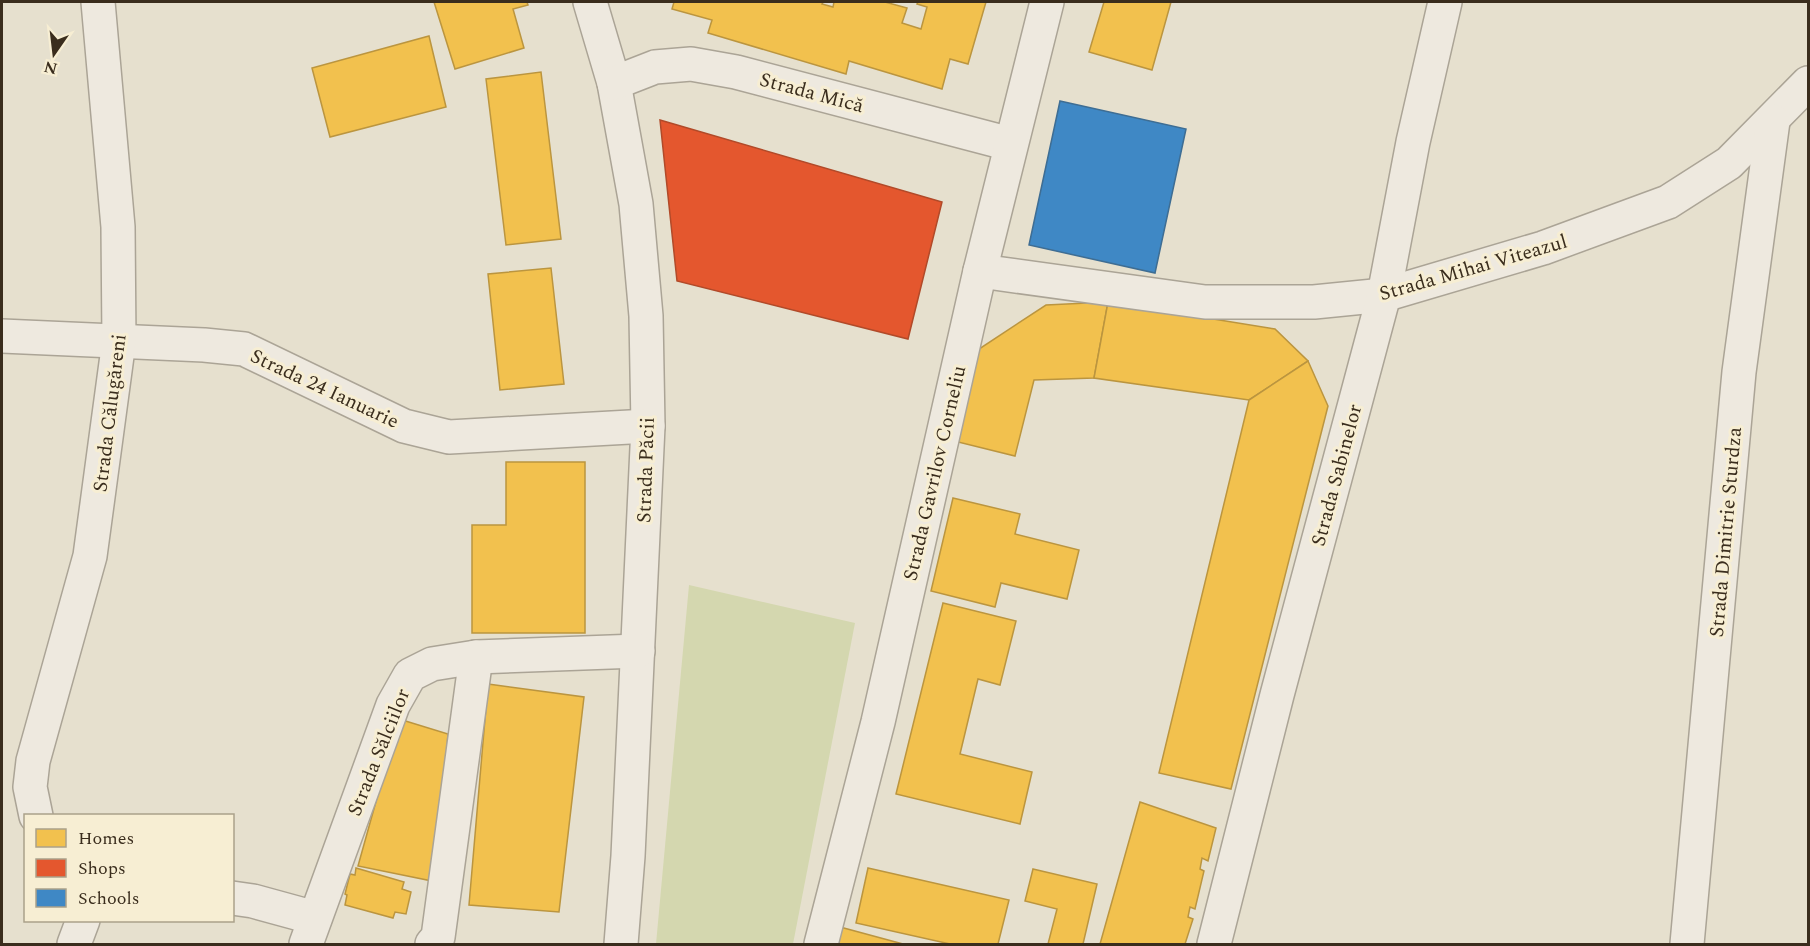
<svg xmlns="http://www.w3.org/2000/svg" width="1810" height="946" font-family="Spectral,serif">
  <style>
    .green { fill: #d4d7af }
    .homes { fill: #f2c14e; stroke: #bb953f; stroke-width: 1.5 }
    .shops { fill: #e4572e; stroke: #b14a29; stroke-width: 1.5 }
    .schools { fill: #3f88c5; stroke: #3e6d93; stroke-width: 1.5 }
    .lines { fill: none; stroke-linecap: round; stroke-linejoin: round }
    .minor-casing { stroke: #aba496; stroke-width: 36 }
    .minor { stroke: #eee9df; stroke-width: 33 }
    .labels { text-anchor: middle; stroke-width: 6; stroke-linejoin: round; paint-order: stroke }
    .street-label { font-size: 20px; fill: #3a2d1d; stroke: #f7eed3 }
  </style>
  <rect width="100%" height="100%" fill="#e6e0ce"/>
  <polygon class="green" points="689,585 855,623 793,944 656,944"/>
  <g class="homes">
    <polygon points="434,2 527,2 528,5 513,9 524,48 455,69"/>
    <polygon points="674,2 823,2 822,4 833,7 834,2 885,2 907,8 902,23 921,29 927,7 917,4 918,2 986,2 968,64 950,59 942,89 849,61 846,74 708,33 712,20 672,9"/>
    <polygon points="1104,2 1171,2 1152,70 1089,52"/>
    <polygon points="429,36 446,107 330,137 312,68"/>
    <polygon points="541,72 561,239 506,245 486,79"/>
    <polygon points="551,268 564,384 500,390 488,274"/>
    <polygon points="1108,302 1094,378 1034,380 1015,456 950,440 973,353 1046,305"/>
    <polygon points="1108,302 1275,329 1308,361 1249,400 1094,378"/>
    <polygon points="1308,361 1328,406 1231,789 1159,773 1249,400"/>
    <polygon points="506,462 585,462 585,633 472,633 472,525 506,525"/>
    <polygon points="953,498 1020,514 1015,534 1079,550 1067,599 1001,583 995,607 931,591"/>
    <polygon points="943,603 1016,621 1000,685 978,679 960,754 1032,772 1020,824 896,794"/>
    <polygon points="488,684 584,697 559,912 469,905"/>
    <polygon points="399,719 448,734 437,882 358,866"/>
    <polygon points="1140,802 1216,828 1208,861 1202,858 1200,869 1204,871 1195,909 1190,907 1188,917 1193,919 1185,944 1100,944"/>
    <polygon points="356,868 404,882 402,889 411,892 406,914 395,912 393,918 345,905 347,895 345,894 350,874 355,875"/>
    <polygon points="868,868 1009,900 998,944 950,944 856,923"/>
    <polygon points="1033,869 1097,884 1083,944 1048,944 1057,909 1025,901"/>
    <polygon points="829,924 903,944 824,944"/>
  </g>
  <polygon class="shops" points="660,120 942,202 908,339 677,281"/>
  <polygon class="schools" points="1060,101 1186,129 1155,273 1029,245"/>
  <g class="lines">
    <g class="minor-casing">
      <g id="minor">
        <polyline points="590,2 614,83 636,204 646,316 648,426 628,856 621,944"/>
        <polyline points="614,83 655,67 691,64 736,72 1010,144"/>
        <polyline points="980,271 1205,302 1314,302 1384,295 1543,248 1668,202 1729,163 1808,83"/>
        <polyline points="2,336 204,345 244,349 404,426 449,437 648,426"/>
        <polyline points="36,816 30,787 33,761 90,556 119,341 118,227 98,2"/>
        <polyline points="232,898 253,901 315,918"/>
        <polyline points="74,944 83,920"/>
        <polyline points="306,944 393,705 410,675 432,664 476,657 638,651"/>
        <polyline points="432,944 438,937 476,657"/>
        <polyline points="821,944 878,722 980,271 1047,2"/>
        <polyline points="1214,944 1277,695 1384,295 1413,142 1445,2"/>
        <polyline points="1687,944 1739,372 1773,121"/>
      </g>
    </g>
    <use href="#minor" class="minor"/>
  </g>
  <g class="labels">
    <g class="street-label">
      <text transform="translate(812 92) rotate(15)" y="7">Strada Mică</text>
      <text transform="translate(1473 267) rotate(-16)" y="7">Strada Mihai Viteazul</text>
      <text transform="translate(325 388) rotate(25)" y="7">Strada 24 Ianuarie</text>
      <text transform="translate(109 413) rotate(-83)" y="7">Strada Călugăreni</text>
      <text transform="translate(645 470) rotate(-88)" y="7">Strada Păcii</text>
      <text transform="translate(934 473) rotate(-77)" y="7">Strada Gavrilov Corneliu</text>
      <text transform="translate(1336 475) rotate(-75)" y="7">Strada Sabinelor</text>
      <text transform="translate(1725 532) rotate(-85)" y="7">Strada Dimitrie Sturdza</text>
      <text transform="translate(378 752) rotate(-68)" y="7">Strada Sălciilor</text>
    </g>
  </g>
  <rect width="1810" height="946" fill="none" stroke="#3a2d1d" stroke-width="6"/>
  <rect x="24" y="814" width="210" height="108" fill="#f7eed3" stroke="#aba18a" stroke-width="1.5"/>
  <rect x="36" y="829" width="30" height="18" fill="#f2c14e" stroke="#aba18a" stroke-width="1.5"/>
  <text x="78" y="844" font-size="18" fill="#3a2d1d">Homes</text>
  <rect x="36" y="859" width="30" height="18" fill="#e4572e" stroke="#aba18a" stroke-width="1.5"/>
  <text x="78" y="874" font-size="18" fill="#3a2d1d">Shops</text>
  <rect x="36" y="889" width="30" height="18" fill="#3f88c5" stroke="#aba18a" stroke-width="1.5"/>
  <text x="78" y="904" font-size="18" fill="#3a2d1d">Schools</text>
  <g transform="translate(54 54) rotate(194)" stroke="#f7eed3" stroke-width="4.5" paint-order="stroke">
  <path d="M0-4.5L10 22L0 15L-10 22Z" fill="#3a2d1d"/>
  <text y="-9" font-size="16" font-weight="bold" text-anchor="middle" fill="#3a2d1d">N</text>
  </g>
</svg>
